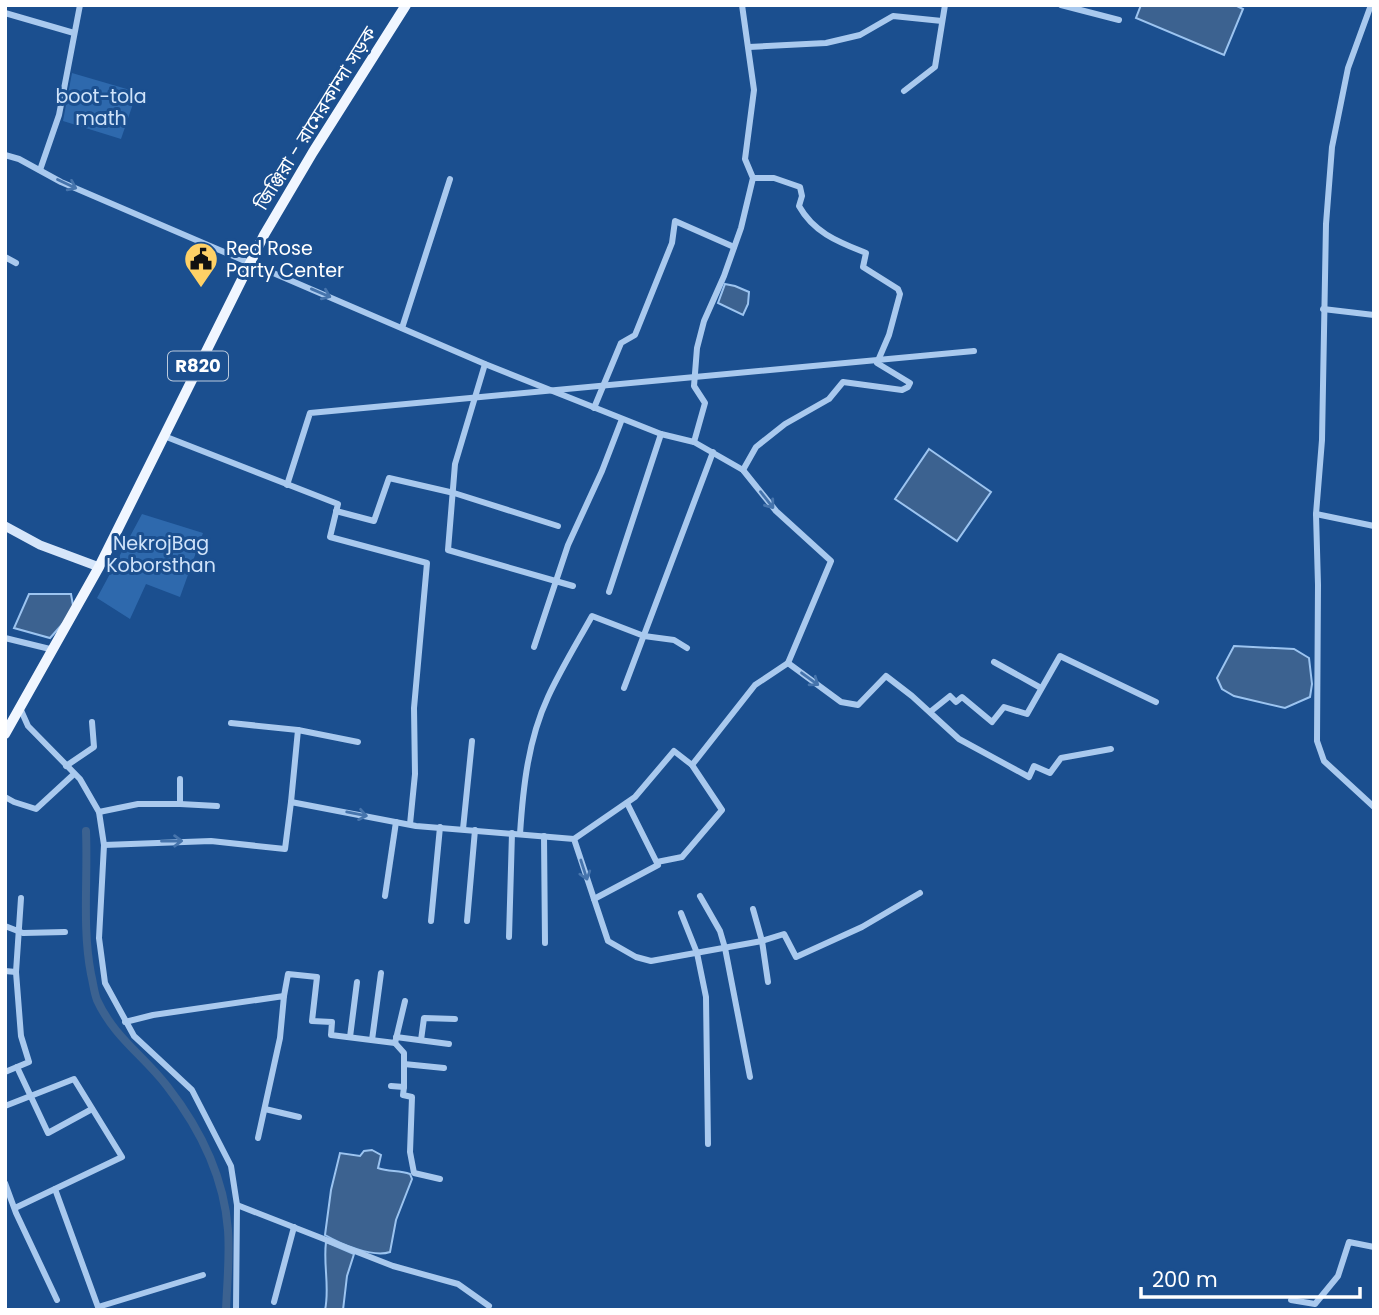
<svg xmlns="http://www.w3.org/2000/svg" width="1379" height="1315" font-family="Poppins,'Noto Sans Bengali',sans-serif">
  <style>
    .green { fill: #2e69ad }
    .water { fill: #3c6290; stroke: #9cc4f0; stroke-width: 2 }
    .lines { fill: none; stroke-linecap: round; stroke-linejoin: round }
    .canal { stroke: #3c6290; stroke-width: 8 }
    .street { stroke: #a9c9ee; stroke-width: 6 }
    .secondary { stroke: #d6e6fa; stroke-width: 9 }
    .primary { stroke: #f0f6ff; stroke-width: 10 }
    .oneway { stroke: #4674ac }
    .labels { text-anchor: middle; stroke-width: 6; stroke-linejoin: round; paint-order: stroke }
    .shield { fill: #1b4f8f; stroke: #bbcadd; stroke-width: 2 }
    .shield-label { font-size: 18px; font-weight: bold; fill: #fff }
    .park-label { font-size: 19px; fill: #cfe3fa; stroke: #1b4f8f }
    .street-label { font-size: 19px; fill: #fff; stroke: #1b4f8f }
    .poi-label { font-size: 19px; fill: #fff; stroke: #1b4f8f; text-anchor: start }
  </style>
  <rect width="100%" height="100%" fill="#1b4f8f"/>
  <g class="green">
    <polygon points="72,73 137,92 121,139 63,121"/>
    <polygon points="142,514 203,533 180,597 146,584 130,619 97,598"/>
  </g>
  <g class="water">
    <polygon points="1141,5 1235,5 1243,9 1224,55 1136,18"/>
    <polygon points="725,284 735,286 749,292 748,304 743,315 718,303"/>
    <polygon points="929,449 991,492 957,541 895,499"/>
    <polygon points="29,594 71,594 74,611 50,638 14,628"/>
    <polygon points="1234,646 1294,649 1309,658 1312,684 1310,697 1285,708 1234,696 1222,689 1217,678"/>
    <path d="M372,1150L381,1155L378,1168C389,1172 399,1170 410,1174L412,1179L396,1220L390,1252C373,1258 341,1244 325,1235L331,1190L340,1153L360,1156L364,1151Z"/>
    <path d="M326,1242L354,1254L347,1276L343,1310H325C330,1287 323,1265 326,1242Z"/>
  </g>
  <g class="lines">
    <path class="canal" d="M86,831C88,879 82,927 91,974C93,982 94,992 97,1000C114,1037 143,1055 167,1086C199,1127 224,1177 228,1230C230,1256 227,1284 226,1310"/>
    <g class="street">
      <polyline points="1061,5 1119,20"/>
      <polyline points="1371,5 1348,68 1332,147 1326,224 1322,440 1316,514 1318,585 1317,741 1324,761 1374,807"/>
      <polyline points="5,13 74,33"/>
      <polyline points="749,47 826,43 860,35 893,16 942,21"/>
      <polyline points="904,91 935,67 945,5"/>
      <polyline points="5,155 19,159 61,182 485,364 661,434 694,442 743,470 776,511 831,561 788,663 841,702 858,705 886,676 912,696 959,739 1029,777 1034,766 1050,773 1061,758 1111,749"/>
      <polyline points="40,170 59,115 80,5"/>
      <polyline points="5,257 16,263"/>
      <polyline points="1323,309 1374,315"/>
      <polyline points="402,328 450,179"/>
      <polyline points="485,364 455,464 448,550 573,586"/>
      <polyline points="594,408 621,343 635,335 672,243 675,221 734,247"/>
      <polyline points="164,436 338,504 330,537 427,563 414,708 415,774 410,824"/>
      <polyline points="694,442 705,403 694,386 697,348 704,321 724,276 741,228 753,178 745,159 754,90 742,5"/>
      <path d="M743,470L756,447L785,424L829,399L843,382L902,390L908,387L910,383L877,363L889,335L900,294L898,289L863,267L866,253C839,242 814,233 799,206L802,196L800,187L774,178H753"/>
      <polyline points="287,485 310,413 974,351"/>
      <polyline points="336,511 374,521 389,478 454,493 558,526"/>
      <polyline points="1316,514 1374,526"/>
      <polyline points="609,592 661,434"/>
      <polyline points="5,638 54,650"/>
      <polyline points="534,647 568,545 602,471 622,419"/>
      <polyline points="994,662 1041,688"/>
      <polyline points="624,688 713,452"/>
      <polyline points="20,708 28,726 80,779 99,812 104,845 99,938 105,983 134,1036 192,1090 231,1166 237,1205 236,1310"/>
      <polyline points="930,712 950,696 956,702 962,697 992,722 1004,707 1027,714 1060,656 1156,702"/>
      <polyline points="231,723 298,730"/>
      <polyline points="66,766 94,747 92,722"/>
      <polyline points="5,797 14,802 36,809 74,774"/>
      <polyline points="291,802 298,730 358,742"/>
      <polyline points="180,804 217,806"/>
      <polyline points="99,812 138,804 180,804 180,779"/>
      <polyline points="463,829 472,741"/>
      <path d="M520,834C523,788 528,740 548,697C561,669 577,643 592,616L644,636L674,640L687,648"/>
      <polyline points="544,836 545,943"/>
      <polyline points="574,839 635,797 674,751 692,765 755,685 788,663"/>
      <polyline points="104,845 211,841 285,849 291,802 416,826 574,839 608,941 636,957 651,961 762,941 784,934 796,957 862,927 920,893"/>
      <polyline points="657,862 682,857 722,810 692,765"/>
      <polyline points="385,896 396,822"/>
      <polyline points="700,896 720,931 725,948 750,1077"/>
      <polyline points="594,899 658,865 627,803"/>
      <polyline points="753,909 762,941 768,982"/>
      <polyline points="681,913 697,953 706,997 708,1144"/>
      <polyline points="431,921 440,827"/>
      <polyline points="467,921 475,830"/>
      <polyline points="5,926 23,933 65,932"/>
      <polyline points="509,937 512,833"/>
      <polyline points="5,971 16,972 21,898"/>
      <polyline points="284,996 288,974 317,977 312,1021 332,1022 331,1035 395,1043 405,1001"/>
      <polyline points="125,1022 153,1015 284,996 280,1038 258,1138"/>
      <polyline points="350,1037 357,982"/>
      <polyline points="396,1037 449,1044"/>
      <polyline points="372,1040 381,973"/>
      <polyline points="421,1040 424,1018 455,1019"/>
      <polyline points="404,1064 444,1068"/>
      <polyline points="17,1067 48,1133 92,1109"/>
      <polyline points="5,1072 29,1062 21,1036 16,972"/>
      <polyline points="391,1086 404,1087 404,1053 395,1043"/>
      <polyline points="404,1087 403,1095 412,1097 410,1152 414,1173 440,1179"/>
      <polyline points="5,1106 74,1079 122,1157 15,1208"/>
      <polyline points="265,1109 299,1117"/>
      <polyline points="5,1183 16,1213 57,1300"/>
      <polyline points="55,1189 98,1307 203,1275"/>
      <polyline points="237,1205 393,1266 458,1284 489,1306"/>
      <polyline points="1291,1300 1315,1304 1338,1276 1349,1242 1374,1247"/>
      <polyline points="274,1302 294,1227"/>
    </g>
    <polyline class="secondary" points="5,526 40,545 99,567"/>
    <polyline class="primary" points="5,734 99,567 264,235 313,152 406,5"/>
  </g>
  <defs><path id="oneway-shaft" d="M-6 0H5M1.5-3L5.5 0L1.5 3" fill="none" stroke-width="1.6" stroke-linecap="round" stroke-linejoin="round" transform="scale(1.75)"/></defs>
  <g class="oneway">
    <use href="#oneway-shaft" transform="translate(67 184) rotate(25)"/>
    <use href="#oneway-shaft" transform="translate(321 293) rotate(23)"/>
    <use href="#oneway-shaft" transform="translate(767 500) rotate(52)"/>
    <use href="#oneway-shaft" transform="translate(810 679) rotate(36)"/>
    <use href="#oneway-shaft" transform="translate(357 814) rotate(11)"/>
    <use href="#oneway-shaft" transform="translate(172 841) rotate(-1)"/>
    <use href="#oneway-shaft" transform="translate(584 870) rotate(72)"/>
  </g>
  <defs>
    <g id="civic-pin" transform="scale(1.75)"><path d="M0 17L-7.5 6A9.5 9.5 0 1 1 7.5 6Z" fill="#ffd166" stroke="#1b4f8f"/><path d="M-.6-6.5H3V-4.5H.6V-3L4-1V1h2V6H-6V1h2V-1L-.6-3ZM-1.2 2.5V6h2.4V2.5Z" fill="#111"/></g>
  </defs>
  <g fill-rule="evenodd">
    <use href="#civic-pin" x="201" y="259"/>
  </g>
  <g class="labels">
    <rect class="shield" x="168" y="351.5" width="60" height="29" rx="5"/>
    <g class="shield-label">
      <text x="198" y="372">R820</text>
    </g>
    <g class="park-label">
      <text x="101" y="103">boot-tola<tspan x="101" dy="22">math</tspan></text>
      <text x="161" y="550">NekrojBag<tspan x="161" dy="22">Koborsthan</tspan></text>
    </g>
    <g class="street-label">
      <text transform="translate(315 118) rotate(-58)" y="7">জিঞ্জিরা - রামেরকান্দা সড়ক</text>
    </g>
    <g class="poi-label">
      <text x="226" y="255">Red Rose<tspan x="226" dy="22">Party Center</tspan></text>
    </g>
  </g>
  <rect width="1379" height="1315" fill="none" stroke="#ffffff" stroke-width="14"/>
  <path d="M1141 1287v10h219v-10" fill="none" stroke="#ffffff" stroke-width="3.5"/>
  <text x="1152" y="1287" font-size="21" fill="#ffffff" stroke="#1b4f8f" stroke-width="5" paint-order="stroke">200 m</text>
</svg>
